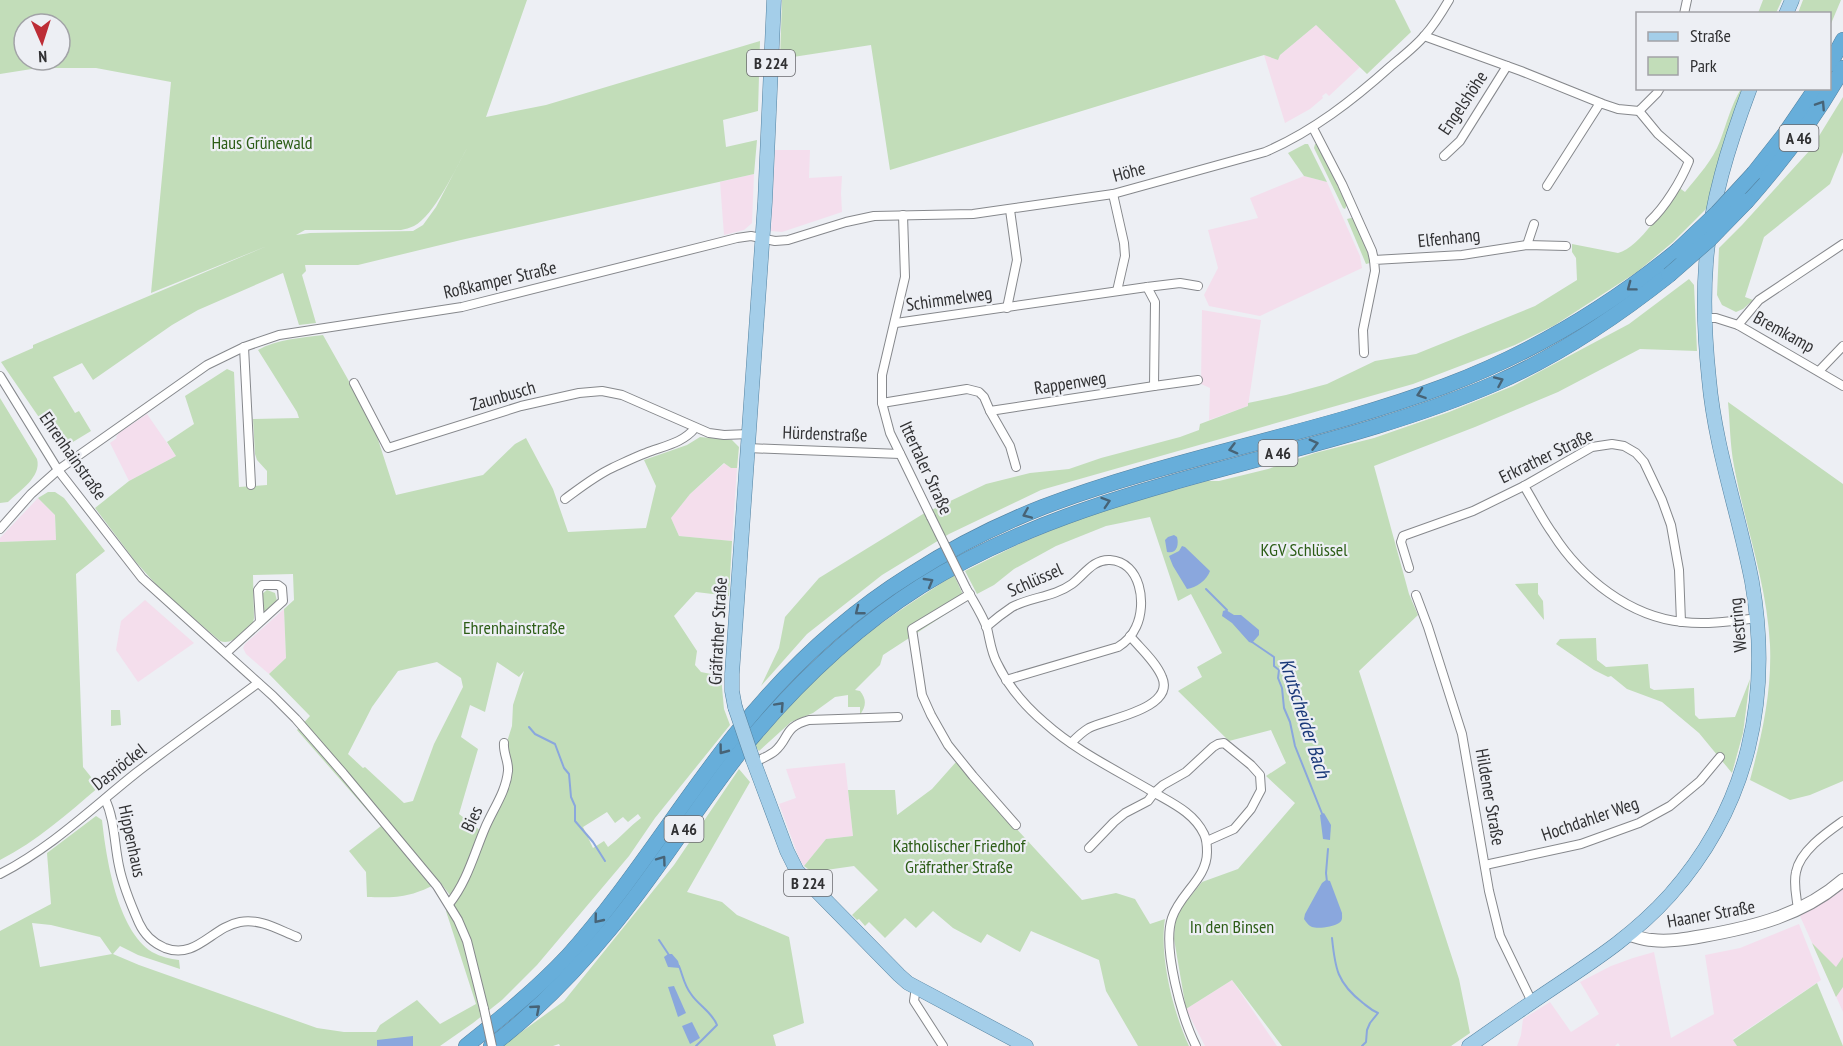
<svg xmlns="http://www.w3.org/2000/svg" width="1843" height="1046" font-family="'PT Sans Narrow',sans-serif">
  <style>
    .commercial { fill: #f4deed }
    .education { fill: #f4deec }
    .green { fill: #c2ddb9; fill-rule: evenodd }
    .water { fill: #8aa7dd }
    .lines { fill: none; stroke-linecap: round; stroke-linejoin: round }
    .stream { stroke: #8aa7dd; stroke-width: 2 }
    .minor-casing { stroke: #86888c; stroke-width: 10 }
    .secondary-casing { stroke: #86888c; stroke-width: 14 }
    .primary-casing { stroke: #5482a0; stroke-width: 15 }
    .motorway-casing { stroke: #5482a0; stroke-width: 16 }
    .minor { stroke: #fff; stroke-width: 8 }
    .secondary { stroke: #fff; stroke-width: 12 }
    .primary { stroke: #a4cee9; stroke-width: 14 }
    .motorway { stroke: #67aeda; stroke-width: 15 }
    .minor-bridge-casing { stroke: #86888c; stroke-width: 10; stroke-linecap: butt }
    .primary-bridge-casing { stroke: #5482a0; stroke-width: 15; stroke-linecap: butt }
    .motorway-bridge-casing { stroke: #5482a0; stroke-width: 16; stroke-linecap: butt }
    .minor-bridge { stroke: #fff; stroke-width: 8 }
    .primary-bridge { stroke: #a4cee9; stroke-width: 14 }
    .motorway-bridge { stroke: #67aeda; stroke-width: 15 }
    .oneway { stroke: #476376 }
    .labels { text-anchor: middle; stroke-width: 4.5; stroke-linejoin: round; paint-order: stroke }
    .shield { fill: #edeff4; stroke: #696a6d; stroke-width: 1.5 }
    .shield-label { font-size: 16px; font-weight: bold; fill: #313133 }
    .street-label { font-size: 18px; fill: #313133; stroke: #edeff4 }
    .park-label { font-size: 18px; fill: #2c5d16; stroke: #edeff4 }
    .water-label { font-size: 20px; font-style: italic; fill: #1a3979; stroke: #edeff4 }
  </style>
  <rect width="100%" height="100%" fill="#edeff4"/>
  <g class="commercial">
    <polygon points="775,150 810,150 809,178 842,176 841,193 842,212 782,232 771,231"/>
    <polygon points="754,174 752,223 744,230 724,235 720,182"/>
    <polygon points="147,414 176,456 129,481 110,443 117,438 116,437 119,433"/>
    <polygon points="38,498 55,515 56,540 0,542 0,538"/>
    <polygon points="284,609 286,658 269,674 246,654 243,648 245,644"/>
    <polygon points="845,763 853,836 826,839 804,866 799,858 779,804 796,798 786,769"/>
    <polygon points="1843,889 1843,1012 1800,916 1834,896"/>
    <polygon points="1799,924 1821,980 1733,1039 1737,1046 1620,1046 1618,1043 1615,1046 1517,1046 1521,1035 1523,1019 1550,1002 1571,1032 1599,1014 1580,982 1611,966 1633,958 1654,952 1671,1038 1714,1014 1705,955 1740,948"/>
  </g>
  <g class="education">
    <polygon points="1316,25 1360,67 1329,96 1326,93 1322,96 1323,98 1310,109 1285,123 1264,55 1278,60 1280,55"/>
    <polygon points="1304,176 1327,182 1360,256 1362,268 1260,316 1209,306 1204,295 1218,268 1208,230 1258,218 1250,198"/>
    <polygon points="1202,310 1261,320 1248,406 1209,420 1210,388 1201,384"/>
    <polygon points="725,463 731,468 737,468 732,541 679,536 671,518 690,494"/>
    <polygon points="145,600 194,643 138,682 116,650 121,621"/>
    <polygon points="1232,980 1277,1046 1205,1046 1186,1009"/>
  </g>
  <g class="green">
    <path d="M0,0H527L486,117L546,105L760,41L758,111L723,120L726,147L757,140L754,174L461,240L358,265H305L306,271L302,275L316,323L299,325L283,273L198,310L172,325L93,380L82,363L53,377L75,413L79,411L91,431L63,448L58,445L1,362L33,348V345L267,246L151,293L171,82L96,68H38L0,74ZM24,24H60V60H24ZM467,148L436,207L423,225L413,231L310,233L296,235L305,230H401C405,229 410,228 414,226C434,216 456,168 467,148Z"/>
    <polygon points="782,0 1395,0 1411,32 1367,74 1316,25 1280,55 1278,60 1264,55 890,170 871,45 780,59"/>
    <polygon points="1763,0 1782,0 1776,13 1758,13"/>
    <polygon points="1803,0 1841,0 1830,26 1830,14 1798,13"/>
    <path d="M1741,89L1740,100L1709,206L1673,242L1637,272L1555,325L1515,345L1413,384L1041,490L949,534L882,575L807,634L761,686L779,648L785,617L819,578L923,514L986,484L1030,473L1069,469L1101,458L1180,437L1199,430L1200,424L1248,406V403L1286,395L1327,384L1375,361L1416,354L1535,306L1577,280L1576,258L1572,252V244L1618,253C1641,247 1664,206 1678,187L1685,192C1698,176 1713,160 1720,141C1727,123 1731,105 1741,89Z"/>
    <polygon points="1843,97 1843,152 1830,184 1764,237 1745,297 1753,300 1743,309 1736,312 1722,305 1717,295 1719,248 1742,225 1811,149"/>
    <polygon points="1305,144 1308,144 1327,182 1304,176 1288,153"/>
    <polygon points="1315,144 1317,144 1347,205 1345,209 1343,208 1314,148"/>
    <polygon points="1351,218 1353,218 1367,250 1370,263 1366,264 1347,219"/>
    <polygon points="1689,279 1694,285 1697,351 1640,349 1558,392 1475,427 1374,466 1409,594 1418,615 1359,671 1459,979 1470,1033 1451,1046 1282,1046 1232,980 1186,1009 1174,939 1175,922 1180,909 1202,882 1238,869 1295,803 1266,776 1286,763 1271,730 1229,741 1178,691 1202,677 1197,667 1222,653 1191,594 1178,601 1150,517 1106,526 1056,546 1014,569 994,585 977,594 965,571 1021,543 1081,518 1157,495 1207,481 1219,481 1268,469 1315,453 1374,438 1449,412 1513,386 1629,324"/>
    <path d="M323,335L373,424L396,495L483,475L515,444L526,438L553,489L568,532L646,528L656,486L644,460L687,445L700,437L732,440L739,447L737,468H731L724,463L690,494L671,518L679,536L732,541L729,596L696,592L674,616L697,651L695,665L701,672L721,676L724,709L730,725L655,818L629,856L537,965L502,1000L473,1023L440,1046H0V931L51,904L47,853L96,816L102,820C106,857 117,930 152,952C161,957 170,959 179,960L180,969L138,955L120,946L113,954L139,965L317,1028L344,1032H376L380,1025L417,1000L440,1024L476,1004L446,911L455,902L440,882C411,897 400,898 367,897L366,872L349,851L381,826L297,730L310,716L269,674L286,658L284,609L294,600L293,574L253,575L254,618L253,623C244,631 233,646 220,641L161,590L135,561L95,508L129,481L176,456L167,442L194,424L185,396L227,369L234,372L239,487L267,485V471L257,460L255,454L253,419L299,418L297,412L258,350C277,339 301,338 323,335ZM437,662L461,678L463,687L434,744L413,801L404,803L365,767L363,768L348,754L372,707L398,671ZM497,662L519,677L524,671L513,705L512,726L506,745L504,798L481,831L459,814L478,749L461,737L470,705L485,712ZM607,812L615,823L623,817L628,822L638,814L641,818C629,827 620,838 608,847L604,841L593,848L583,827ZM32,923L51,925L100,937L112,954L40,967Z"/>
    <path d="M0,398L37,459C42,477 19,491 8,502L0,503Z"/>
    <path d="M1728,402L1843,484V781L1810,795L1790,800L1750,780C1762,735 1772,691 1770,645C1767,584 1745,525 1734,466C1730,445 1730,423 1728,402Z"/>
    <path d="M48,492H55L64,498L105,551L76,574L83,767L99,787C67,814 37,841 0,860V542L56,540L55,515L38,498Z"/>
    <path d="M954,575L966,601L883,655L880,665L855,690L860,691C867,700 866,706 860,715V707H848V695L835,697L813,713L791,722L759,751L755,746C787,708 821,672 859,641C889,616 922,596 954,575Z"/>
    <polygon points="1538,583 1538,594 1543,601 1544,620 1515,584"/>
    <polygon points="267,590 275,593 277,601 264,613 262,594"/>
    <polygon points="1596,638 1597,660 1606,667 1648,664 1650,688 1654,690 1694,688 1695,715 1699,719 1735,717 1750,679 1743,733 1732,773 1699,733 1662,702 1627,689 1611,676 1608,677 1594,670 1556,644 1560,639"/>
    <polygon points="111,710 120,710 121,725 111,726"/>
    <path d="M956,762L965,773L1082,900L1116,893L1135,899L1150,924L1165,919C1159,956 1173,1012 1189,1046H1138L1106,991L1099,960L1031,931L1020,952L987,934L981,943L953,928L933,911L916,928L905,918L885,938L869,922L865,926L859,919L857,920L852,915L878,890L854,866L812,872L804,866L826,839L853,836L848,790H895L897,815L932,789Z"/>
    <polygon points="739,769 750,782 687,892 722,902 737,915 789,937 804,1023 773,1035 776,1046 560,1046 559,1044 553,1046 502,1046 564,1001 674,865"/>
    <polygon points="1812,943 1836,967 1843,957 1843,987 1836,997"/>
    <polygon points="1817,983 1843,1046 1737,1046 1733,1040"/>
  </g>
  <g class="water">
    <path d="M1174,535L1177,537C1179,545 1177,554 1167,552L1165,540L1168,537Z"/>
    <path d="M1182,546L1185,547L1210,571C1207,580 1196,588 1187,589L1173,566L1169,556L1179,551Z"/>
    <polygon points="1226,610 1234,615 1241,615 1259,630 1259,635 1252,643 1249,642 1232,623 1222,616 1223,611"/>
    <polygon points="1324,813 1331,825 1330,840 1323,839 1320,815"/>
    <path d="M1326,880L1330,881L1342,913C1342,918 1343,920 1339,923C1333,927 1318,929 1312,927C1308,925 1307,923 1304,919L1305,914L1322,883Z"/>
    <polygon points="668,954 672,954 678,961 680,968 668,967 664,957"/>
    <polygon points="674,986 686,1013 678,1017 668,987"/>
    <polygon points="692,1022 700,1038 690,1044 682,1026"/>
    <polygon points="413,1036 413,1046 377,1046 377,1040"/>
  </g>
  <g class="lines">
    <g class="stream">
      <polyline points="1206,589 1227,610"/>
      <polyline points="1252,642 1274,657 1274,666 1279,670 1278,678 1282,688 1284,708 1290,722 1295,746 1323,816"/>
      <polyline points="529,727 535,734 555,744 564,768 569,774 571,797 575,806 575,821 593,842 605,861"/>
      <polyline points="1327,882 1326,873 1328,849"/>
      <path d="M1332,938C1335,968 1337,983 1363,1003C1368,1007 1371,1010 1378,1013L1370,1023L1367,1030L1366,1042L1362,1046"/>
      <polyline points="659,940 669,955"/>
      <path d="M679,966C683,976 684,985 691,994C698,1005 712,1012 717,1025L696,1046"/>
    </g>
    <g class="minor-casing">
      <g id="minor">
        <polyline points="1684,14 1687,0"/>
        <polyline points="1424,36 1521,71 1603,104 1618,109 1639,111 1657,93 1660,88"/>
        <path d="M1639,111L1658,134L1689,161C1681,181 1665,207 1650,221"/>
        <polyline points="1313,128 1342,184 1372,251 1374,260"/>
        <polyline points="1444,156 1460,141 1507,66"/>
        <polyline points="1547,186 1600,103"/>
        <polyline points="1113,194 1124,243 1125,256 1117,291"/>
        <polyline points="903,215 905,277 882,375 882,403 890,433 931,517"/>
        <polyline points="1527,245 1534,224"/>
        <polyline points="1147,287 1155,302 1154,386 1198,380"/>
        <polyline points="1007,308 1017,260 1010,210"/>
        <polyline points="1705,318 1716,318 1738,325 1843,386"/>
        <polyline points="896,323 1147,287 1180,283 1198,286"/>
        <polyline points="1738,325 1759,300 1843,244"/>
        <polyline points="244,347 251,485"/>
        <polyline points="1364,353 1363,330 1375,271 1374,260 1462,255 1527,245 1566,246"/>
        <polyline points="1819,371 1843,346"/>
        <polyline points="0,376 58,470 142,578 273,696 296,719 343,773 437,886 458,920 467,941 484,1009"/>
        <polyline points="354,383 388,448 521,406 579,393 602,391 622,395 709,433 724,435 749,434"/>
        <polyline points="882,403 967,389 979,392 984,397 990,411"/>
        <polyline points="748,448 900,454"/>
        <polyline points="1016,467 1010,446 990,411 1154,386"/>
        <path d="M1524,486C1534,502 1542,519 1553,534C1581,578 1630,617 1683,622C1707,625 1733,621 1757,618"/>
        <path d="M565,499C580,488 595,476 612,468C623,463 635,457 646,453C664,446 683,443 695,428"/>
        <path d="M0,529L31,494L58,470L207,365L244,347L279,335L462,307L737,238L751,236L775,241L788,240L846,222L874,216L973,214L1113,194L1265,152C1312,132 1353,100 1391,66C1403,56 1416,46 1425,35C1435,24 1442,12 1449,0"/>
        <polyline points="1409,568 1401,542 1403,536 1473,511 1524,486 1592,447 1612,444 1624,446 1636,453 1644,462 1662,500 1671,525 1679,570 1681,622"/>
        <path d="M966,588C973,601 982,614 987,628C990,640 991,652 997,663C1008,686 1026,707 1045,723C1075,750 1114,769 1148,789C1169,802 1193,811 1204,834C1207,840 1207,845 1207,852C1207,879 1180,893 1172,918C1162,948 1182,1018 1196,1046"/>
        <polyline points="970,594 912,629 922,695 931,715 948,745 973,776 1016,825"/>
        <polyline points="1416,595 1428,627 1462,734 1489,891 1500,936 1532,1002"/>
        <path d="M986,627C994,620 1003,613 1012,607C1031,597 1054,597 1072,584C1084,575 1093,559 1110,560C1141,562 1147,604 1136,627C1132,636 1126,642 1118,647L1006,680"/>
        <polyline points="226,653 260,622 258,590 262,585 278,585 282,588 283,601 260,622"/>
        <path d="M1071,743C1077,737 1082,732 1089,728C1106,719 1176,709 1162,677C1156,662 1141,649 1130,636"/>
        <path d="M754,763C760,759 769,756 775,751C790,738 783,727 809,720L898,717"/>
        <path d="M105,799C115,820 114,843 119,866C123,886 131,905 139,923C144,934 153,943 165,948C196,960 212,927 240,922C260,918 279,930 297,937"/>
        <polyline points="1089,848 1114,822 1125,813 1148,801 1154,793 1163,785 1186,772 1213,747 1218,744 1224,743 1251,765 1260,775 1261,790 1251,809 1234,829 1207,841"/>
        <polyline points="1485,865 1581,844 1639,823 1670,806 1700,781 1720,757"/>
        <path d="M0,874C51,848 92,808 136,773C176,742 218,713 258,683"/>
        <path d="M449,904C467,882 474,854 485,828C493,809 506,792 508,771C509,762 503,753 504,743"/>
        <path d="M1798,910C1797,898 1793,885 1796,872C1800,851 1826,833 1843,821"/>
        <polyline points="916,987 914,1001 943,1046"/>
      </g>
    </g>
    <g class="secondary-casing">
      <path id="secondary" d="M1630,935C1637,937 1645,940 1652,940C1669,942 1686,939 1703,936C1754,927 1803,915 1843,880"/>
    </g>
    <g class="primary-casing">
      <g id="primary">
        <polyline points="1786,14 1792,0"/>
        <polyline points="735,707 732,691 732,674 765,202 774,0"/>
        <polyline points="753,760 787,851 797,871 899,975 908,983 1026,1046"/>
        <path d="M1469,1046C1496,1027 1523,1008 1550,990C1595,960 1634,935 1670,895C1749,806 1772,697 1752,582C1739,514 1715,448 1709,379C1705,341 1703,302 1706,264C1710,204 1729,144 1750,88"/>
      </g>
    </g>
    <g class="motorway-casing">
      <g id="motorway">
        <polyline points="1830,64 1843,40"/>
        <polyline points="1754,173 1784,135 1816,88"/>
        <path d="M1747,201C1783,160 1816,117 1843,68"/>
        <path d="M466,1046C501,1018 536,990 567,957C629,888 677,808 734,736C783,674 843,617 910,575C952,548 997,525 1043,507C1174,457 1314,435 1445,386C1530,354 1607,308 1677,251"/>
        <path d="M491,1046C536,1012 574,973 610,929C658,871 697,806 744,747C795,685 853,629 921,586C1097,476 1309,464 1496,383C1558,356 1616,317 1669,275"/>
      </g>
    </g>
    <use href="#minor" class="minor"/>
    <use href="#secondary" class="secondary"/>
    <use href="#primary" class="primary"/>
    <use href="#motorway" class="motorway"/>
    <g class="minor-bridge-casing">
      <g id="minor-bridge">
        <polyline points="931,517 966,588"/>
        <polyline points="484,1009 492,1046"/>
      </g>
    </g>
    <g class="primary-bridge-casing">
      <polyline id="primary-bridge" points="735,707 753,760"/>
    </g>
    <g class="motorway-bridge-casing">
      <g id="motorway-bridge">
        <polyline points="1677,251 1717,213 1754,173"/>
        <polyline points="1669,275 1710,239 1747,201"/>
      </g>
    </g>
    <use href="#minor-bridge" class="minor-bridge"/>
    <use href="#primary-bridge" class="primary-bridge"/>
    <use href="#motorway-bridge" class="motorway-bridge"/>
  </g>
  <defs><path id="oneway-chevron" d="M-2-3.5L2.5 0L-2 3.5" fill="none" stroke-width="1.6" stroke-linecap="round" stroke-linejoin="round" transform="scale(1.5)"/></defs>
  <g class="oneway">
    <use href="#oneway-chevron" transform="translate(1821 105) rotate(-57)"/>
    <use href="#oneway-chevron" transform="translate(1631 287) rotate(143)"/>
    <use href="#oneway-chevron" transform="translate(1499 381) rotate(-24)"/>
    <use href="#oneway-chevron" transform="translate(1421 394) rotate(161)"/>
    <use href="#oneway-chevron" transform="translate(1314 444) rotate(-15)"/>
    <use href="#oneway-chevron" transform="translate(1233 449) rotate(165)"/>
    <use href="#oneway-chevron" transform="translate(1106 502) rotate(-18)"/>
    <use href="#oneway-chevron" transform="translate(1027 514) rotate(157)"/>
    <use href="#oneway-chevron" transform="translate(929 582) rotate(-30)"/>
    <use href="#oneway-chevron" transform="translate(859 611) rotate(142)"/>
    <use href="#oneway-chevron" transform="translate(780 706) rotate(-47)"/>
    <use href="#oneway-chevron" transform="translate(723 750) rotate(127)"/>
    <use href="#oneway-chevron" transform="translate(662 860) rotate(-54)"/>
    <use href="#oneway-chevron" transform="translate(598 919) rotate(129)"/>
    <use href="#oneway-chevron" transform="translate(536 1009) rotate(-41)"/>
  </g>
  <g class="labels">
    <g class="shield">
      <rect x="747" y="50" width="48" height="26" rx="4.5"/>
      <rect x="1779.5" y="125" width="39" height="26" rx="4.5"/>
      <rect x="1258.5" y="440" width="39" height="26" rx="4.5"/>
      <rect x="664.5" y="816" width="39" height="26" rx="4.5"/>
      <rect x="784" y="870" width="48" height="26" rx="4.5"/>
    </g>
    <g class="shield-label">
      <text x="771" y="69">B 224</text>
      <text x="1799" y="144">A 46</text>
      <text x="1278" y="459">A 46</text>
      <text x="684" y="835">A 46</text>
      <text x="808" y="889">B 224</text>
    </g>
    <g class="street-label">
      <text transform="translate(1463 103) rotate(-56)" y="6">Engelshöhe</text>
      <text transform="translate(1129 172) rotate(-15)" y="6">Höhe</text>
      <text transform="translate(1449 238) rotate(-6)" y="6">Elfenhang</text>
      <text transform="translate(500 280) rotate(-13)" y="6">Roßkamper Straße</text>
      <text transform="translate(949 299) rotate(-8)" y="6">Schimmelweg</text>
      <text transform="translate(1784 332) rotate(29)" y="6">Bremkamp</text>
      <text transform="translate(1070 383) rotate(-9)" y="6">Rappenweg</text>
      <text transform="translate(503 396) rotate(-16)" y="6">Zaunbusch</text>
      <text transform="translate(825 434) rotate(2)" y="6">Hürdenstraße</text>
      <text transform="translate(73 456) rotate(55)" y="6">Ehrenhainstraße</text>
      <text transform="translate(1546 456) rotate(-26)" y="6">Erkrather Straße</text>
      <text transform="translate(926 468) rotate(65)" y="6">Ittertaler Straße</text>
      <text transform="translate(1035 580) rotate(-24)" y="6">Schlüssel</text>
      <text transform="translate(1738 625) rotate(-96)" y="6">Westring</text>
      <text transform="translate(718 631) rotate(-87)" y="6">Gräfrather Straße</text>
      <text transform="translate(119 767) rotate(-38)" y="6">Dasnöckel</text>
      <text transform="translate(1490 797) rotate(80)" y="6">Hildener Straße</text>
      <text transform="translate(472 819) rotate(-65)" y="6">Bies</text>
      <text transform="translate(1590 819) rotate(-19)" y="6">Hochdahler Weg</text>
      <text transform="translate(132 841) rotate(78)" y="6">Hippenhaus</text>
      <text transform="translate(1711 914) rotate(-10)" y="6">Haaner Straße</text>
    </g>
    <g class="park-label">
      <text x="262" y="149">Haus Grünewald</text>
      <text x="1304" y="556">KGV Schlüssel</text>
      <text x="514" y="634">Ehrenhainstraße</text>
      <text x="959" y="852">Katholischer Friedhof<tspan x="959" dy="21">Gräfrather Straße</tspan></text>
      <text x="1232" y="933">In den Binsen</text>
    </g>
    <g class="water-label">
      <text transform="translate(1305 718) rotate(72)" y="7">Krutscheider Bach</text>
    </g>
  </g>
  <rect x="1636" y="12" width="195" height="78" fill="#edeff4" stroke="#a2a3a7" stroke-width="1.5"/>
  <rect x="1648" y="32" width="30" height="9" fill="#a4cee9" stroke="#a2a3a7" stroke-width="1.5"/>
  <text x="1690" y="42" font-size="18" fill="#313133">Straße</text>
  <rect x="1648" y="57" width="30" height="18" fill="#c2ddb9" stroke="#a2a3a7" stroke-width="1.5"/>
  <text x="1690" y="72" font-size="18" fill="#313133">Park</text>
  <g transform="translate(42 42) rotate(177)"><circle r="28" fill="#edeff4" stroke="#a2a3a7" stroke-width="1.5"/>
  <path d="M0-4.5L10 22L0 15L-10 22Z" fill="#bd2d36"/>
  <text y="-9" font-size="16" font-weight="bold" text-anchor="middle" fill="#313133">N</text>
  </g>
</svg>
